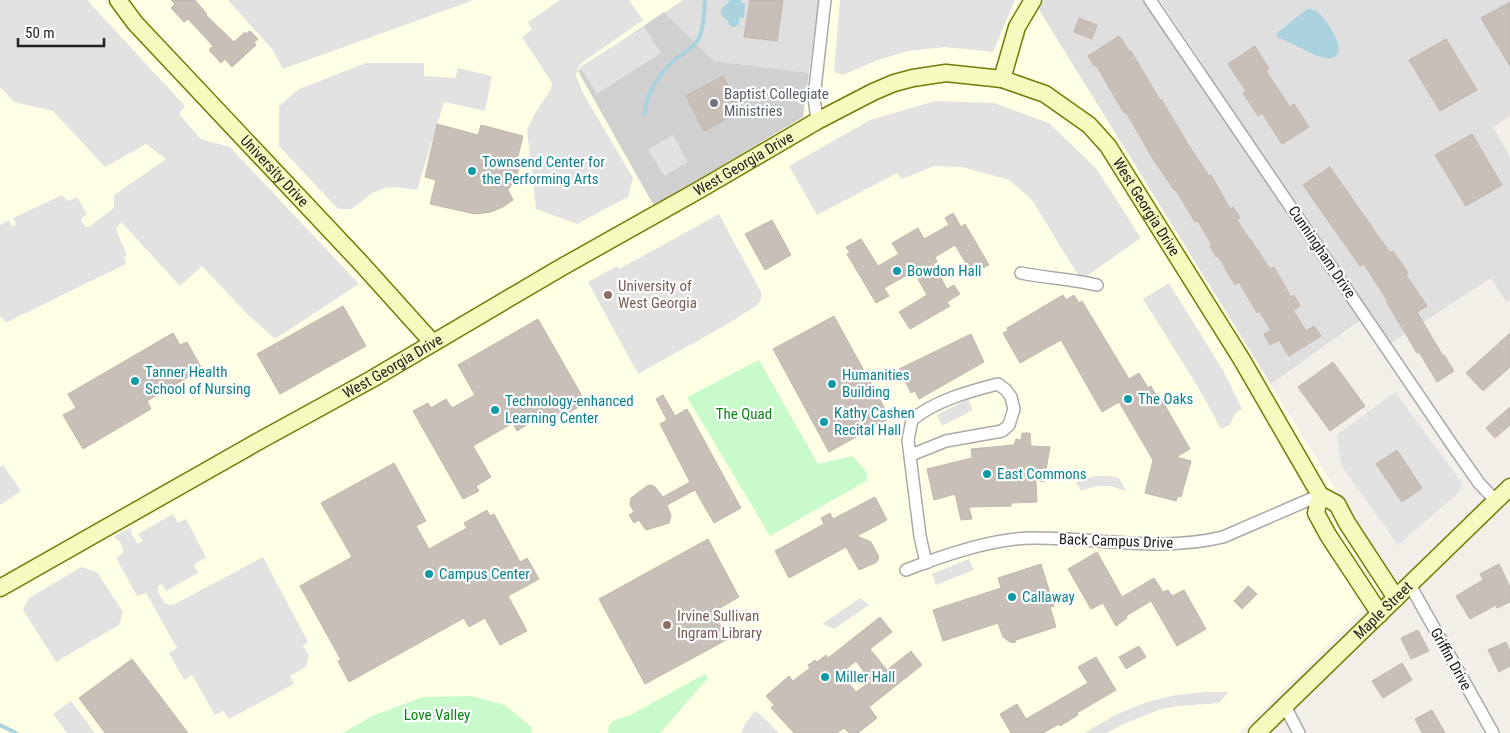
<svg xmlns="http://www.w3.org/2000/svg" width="1510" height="733" font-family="'Roboto Condensed',sans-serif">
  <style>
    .residential { fill: #e0dfdf }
    .education { fill: #ffffe5 }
    .religious { fill: #d0d0d0 }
    .park { fill: #c8facc }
    .parking { fill: #e2e2e2 }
    .water { fill: #aad3df }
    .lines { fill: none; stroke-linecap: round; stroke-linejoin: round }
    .stream { stroke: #aad3df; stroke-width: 4 }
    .building { fill: #c7bfb8; stroke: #c4b6ab; fill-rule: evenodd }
    .street-casing { stroke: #a9a9a9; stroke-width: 14 }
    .secondary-casing { stroke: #707d05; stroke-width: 19 }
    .street { stroke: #fff; stroke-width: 11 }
    .secondary { stroke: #f7fabf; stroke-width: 16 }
    .worship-dot { fill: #6b7280; stroke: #fff; stroke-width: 2 }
    .culture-dot { fill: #0f9aa8; stroke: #fff; stroke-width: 2 }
    .education-dot { fill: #8d6e63; stroke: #fff; stroke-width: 2 }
    .labels { text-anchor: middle; stroke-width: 4.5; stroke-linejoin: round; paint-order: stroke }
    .worship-label { font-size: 15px; fill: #5b616d; stroke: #fff; text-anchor: start }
    .culture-label { font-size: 15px; fill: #0d838f; stroke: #fff; text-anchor: start }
    .street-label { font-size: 15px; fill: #222; stroke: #fff }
    .education-label { font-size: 15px; fill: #785e54; stroke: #fff; text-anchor: start }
    .park-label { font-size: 15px; fill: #0c8416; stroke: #fff }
  </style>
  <rect width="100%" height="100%" fill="#f2efe9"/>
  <g class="residential">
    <polygon points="683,0 819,0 809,73 714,61 664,12"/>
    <polygon points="1045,0 1143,0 1193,74 1204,66 1160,0 1510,0 1510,116 1493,127 1510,157 1510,300 1506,302 1491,278 1391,343 1370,313 1271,384 1038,9"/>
  </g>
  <polygon class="education" points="0,0 683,0 578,71 803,117 819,0 1033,0 1392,581 1239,733 0,733"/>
  <polygon class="religious" points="664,12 714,61 809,73 803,117 654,206 578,71"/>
  <g class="park">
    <polygon points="759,360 818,464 853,456 868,474 866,481 770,536 687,397"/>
    <polygon points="705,674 708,678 660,733 608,733 609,725 614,720 630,715"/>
    <polygon points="471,696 505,705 532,728 531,733 343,733 372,716 423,697"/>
  </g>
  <g class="parking">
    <polygon points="0,0 87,0 185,106 179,114 201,139 230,147 359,284 275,339 248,315 202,266 180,286 121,222 116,229 127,255 124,257 126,264 5,323 3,318 0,317 0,225 9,220 11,225 14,226 16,224 13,218 62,195 68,201 77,197 87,214 82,218 81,221 86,227 90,226 114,208 114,195 166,159 146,144 105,167 53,111 14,102 0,87"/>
    <polygon points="228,0 474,0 283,69 272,49"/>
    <polygon points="560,0 629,0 643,20 580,64 576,76 583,93 633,178 628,197 577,224 536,209 527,130 537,110 551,89 552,83 522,37 532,30 528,22"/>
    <polygon points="840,0 1015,0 993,52 945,47 908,51 875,61 843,75 834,72"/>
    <polygon points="644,27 661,53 597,94 580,67"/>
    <polygon points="366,63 424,63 424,76 455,78 458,68 492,76 485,111 444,102 417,190 396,187 385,188 372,193 352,209 338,209 279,146 279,106 299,89"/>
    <polygon points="935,101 994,103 1049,123 1096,168 1141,238 1081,280 1032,200 1009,180 962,167 934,166 902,179 897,173 817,215 789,166 870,120"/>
    <polygon points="673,135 688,162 664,176 648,149"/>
    <polygon points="719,214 761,292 761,300 756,306 724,326 638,374 588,282 617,266 619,269"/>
    <polygon points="1169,283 1224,372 1242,409 1235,413 1230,425 1221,429 1199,389 1143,299"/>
    <polygon points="1395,392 1462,483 1459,492 1398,545 1341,465 1337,435"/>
    <polygon points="968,399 973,410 942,426 937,415"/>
    <polygon points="3,465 21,491 0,505 0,467"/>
    <polygon points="1095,476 1110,476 1119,478 1126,491 1110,486 1096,486 1081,491 1076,482"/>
    <polygon points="173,514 178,523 186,519 206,557 194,565 198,573 166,591 162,584 159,585 158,592 165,603 171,605 175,604 263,557 308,642 303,646 309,655 306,667 290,676 294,684 229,719 223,711 215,715 192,675 184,680 169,653 177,648 168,632 146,593 137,596 116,558 124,552 120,542 114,537 131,527 131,533 136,541 137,543 141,543 142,540 138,534"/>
    <polygon points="969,559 974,570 936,585 932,574"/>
    <polygon points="81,567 97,572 123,612 119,625 56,662 23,610 29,598"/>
    <polygon points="860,598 869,605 834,629 822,624"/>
    <polygon points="1204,692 1229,692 1219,703 1179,706 1161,709 1121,725 1107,733 1084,733 1117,714 1147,702 1176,695"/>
    <polygon points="71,701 95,733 67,733 53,714"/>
    <polygon points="755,711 761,715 779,733 741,733 745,724"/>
  </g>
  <g class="water">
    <polygon points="729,0 741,0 741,3 745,3 744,18 739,18 739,24 735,27 730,26 728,21 721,15 721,9 727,4"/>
    <path d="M1307,9C1311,9 1314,9 1318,12C1325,18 1351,53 1332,58C1323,61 1303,49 1295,45C1289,42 1283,40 1277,37V33Z"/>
  </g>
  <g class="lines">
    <g class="stream">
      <path d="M645,114C646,92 659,74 676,59C682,53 692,49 697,41C704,31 704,13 705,0"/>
      <polyline points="0,725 16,733"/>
    </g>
  </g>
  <g class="building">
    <polygon points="171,0 195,0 207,14 206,15 234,42 245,32 246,34 250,31 258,39 254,42 256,45 232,67 225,59 221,63 209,50 213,46 188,19 184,22 171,8 175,4"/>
    <polygon points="750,0 783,0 777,41 744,37"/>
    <polygon points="1510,2 1510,66 1481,18"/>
    <polygon points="1079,18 1097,25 1092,39 1074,32"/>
    <polygon points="1119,36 1130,52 1131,51 1160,100 1161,99 1189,146 1209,176 1211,175 1230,209 1233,207 1240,218 1237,220 1250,240 1251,240 1270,269 1274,267 1291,297 1294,295 1300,306 1293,310 1306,331 1314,326 1321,336 1289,356 1279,340 1270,345 1264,334 1271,330 1259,311 1257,313 1239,282 1235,285 1218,256 1216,257 1210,246 1212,245 1198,221 1195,222 1176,190 1175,191 1153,159 1126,112 1124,113 1096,65 1094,66 1088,56"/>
    <polygon points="1446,39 1477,90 1440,111 1409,60"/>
    <polygon points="1255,46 1269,69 1266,71 1290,107 1294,104 1309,127 1282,144 1262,113 1258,116 1243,93 1246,91 1228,64"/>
    <polygon points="723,76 742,110 704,131 686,96"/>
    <polygon points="437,124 478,135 481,125 523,136 516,164 520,165 516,178 508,190 513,200 503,207 491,212 475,214 430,204 436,180 425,177"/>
    <polygon points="1472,134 1502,185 1466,206 1435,155"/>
    <polygon points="1330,167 1390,253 1393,251 1408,273 1406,275 1427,306 1417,312 1443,356 1444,355 1454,371 1437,382 1419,352 1417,353 1386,301 1387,300 1364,264 1360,266 1303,185"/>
    <polygon points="953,213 961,227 965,224 989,265 972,273 955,245 935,257 937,262 933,264 947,289 954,285 960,294 947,302 950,306 910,329 899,312 927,295 915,274 911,277 909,274 884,288 889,296 876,303 847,254 850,253 846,247 861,239 878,266 899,254 892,243 918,228 924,239 949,225 945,218"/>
    <polygon points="772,220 791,255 765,270 745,234"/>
    <polygon points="1063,295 1066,300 1074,295 1079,303 1082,301 1129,379 1139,373 1148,388 1151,386 1157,397 1159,395 1190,449 1176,457 1191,461 1181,497 1178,496 1176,501 1145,493 1153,460 1119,402 1102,412 1061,340 1020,363 1003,333 1008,331 1007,328"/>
    <polygon points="343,306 366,346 280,394 257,354"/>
    <polygon points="834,316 890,418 829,452 773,349"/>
    <polygon points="538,319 586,403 557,419 555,415 537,425 534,420 517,431 513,423 473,446 491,477 476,486 479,491 463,499 413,411 428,403 431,408 446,399 452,408 475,395 458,365"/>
    <polygon points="173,333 180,345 187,342 202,369 147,401 151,409 83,449 63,415 76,408 68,394"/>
    <polygon points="1510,333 1510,367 1483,391 1466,373"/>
    <polygon points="971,334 984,362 919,399 915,391 911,393 899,369"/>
    <polygon points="1333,362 1365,406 1330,431 1298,387"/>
    <polygon points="663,395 675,416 687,409 741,508 714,523 695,490 667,505 671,516 669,523 646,530 639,520 634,523 629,515 634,512 630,505 631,498 647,486 652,485 655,487 663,497 690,482 660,424 667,420 656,399"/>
    <polygon points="1510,407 1510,425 1495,438 1486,428"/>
    <polygon points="1022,433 1030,433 1031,446 1050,447 1044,482 1036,480 1037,502 1011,503 1011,506 969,507 972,519 961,520 955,494 934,500 927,469 972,458 971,449 1014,445 1016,439 1021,440"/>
    <polygon points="1397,450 1422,488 1402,502 1376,464"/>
    <polygon points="394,463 426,521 416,526 429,549 467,528 464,523 487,510 490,516 494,514 520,562 527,558 539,579 508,596 527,631 500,645 485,618 469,627 464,618 349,682 338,661 341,660 300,586 352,557 321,503"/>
    <polygon points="875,497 887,520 857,536 871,542 879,557 877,562 859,570 846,547 789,578 775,551 824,524 821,518 830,513 833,519"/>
    <polygon points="708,539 739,597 713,612 728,639 645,684 599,599"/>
    <polygon points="1097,552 1122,597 1154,578 1163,592 1168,590 1172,596 1184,590 1206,629 1177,646 1151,601 1126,616 1127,618 1116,626 1103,603 1091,609 1068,569"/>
    <polygon points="1041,564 1054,606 1050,607 1056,627 1016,640 1015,643 1010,642 1003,637 998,623 943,641 933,610 1001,588 998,578"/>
    <polygon points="1499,564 1510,587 1510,602 1497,608 1496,605 1470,619 1456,596 1483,580 1480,574"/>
    <polygon points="1248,586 1257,594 1242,609 1234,601"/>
    <path d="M880,617L892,632L870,649L887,670L911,651L922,665L869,707L877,718L858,733H849L844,728L837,733H794L771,708L774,705L766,696L789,676L793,681L810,668L808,665L815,660L817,662L826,655L828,658ZM856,661L871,681L856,692L841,673Z"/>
    <polygon points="1418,630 1429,651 1411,659 1401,638"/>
    <polygon points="1506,642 1510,651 1510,666 1499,672 1488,650"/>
    <polygon points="1139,646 1146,657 1126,669 1119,657"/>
    <polygon points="1096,657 1116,690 1077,713 1078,715 1060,726 1059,724 1043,733 1011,733 1000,714 1017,704 1026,719 1088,683 1078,667"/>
    <polygon points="132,659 188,733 105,733 79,698"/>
    <polygon points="1402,663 1412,680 1383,698 1372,681"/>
    <polygon points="1432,710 1445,733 1422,733 1415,719"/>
  </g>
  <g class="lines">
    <g class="street-casing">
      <g id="street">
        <polyline points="1150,0 1453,446 1479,483 1496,501"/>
        <polyline points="817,121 814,97 825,0"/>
        <path d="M1021,273C1046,278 1072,279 1097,285"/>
        <path d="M911,455L946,441L1002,431L1009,425L1014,409L1011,397L1006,390L998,384C970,391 934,401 912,420L908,440L920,536L926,563"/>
        <path d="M906,570C944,555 995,537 1036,538C1099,538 1161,552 1223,537L1320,495"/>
        <polyline points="1410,585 1493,733"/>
        <polyline points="1285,706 1299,733"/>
      </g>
    </g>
    <g class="secondary-casing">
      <g id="secondary">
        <path id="s1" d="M118,0L135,23L360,262L433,343"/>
        <polyline points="1002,79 1017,27 1033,0"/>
        <polyline points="1320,495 1316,513 1328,535 1380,614"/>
        <path id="s2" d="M0,588L259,441L372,379L562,267L699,190L817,121L873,92L894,83L913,78L946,73L1002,79L1045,94L1089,125L1108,146L1242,360L1320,495L1337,504L1347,523L1396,598"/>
        <path id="s3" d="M1257,733L1510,487"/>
      </g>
    </g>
    <use href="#street" class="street"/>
    <use href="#secondary" class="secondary"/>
  </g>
  <circle class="worship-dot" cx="714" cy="103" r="5"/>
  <g class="culture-dot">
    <circle cx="472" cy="171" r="5"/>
    <circle cx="897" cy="271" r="5"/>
    <circle cx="135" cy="381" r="5"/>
    <circle cx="832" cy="384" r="5"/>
    <circle cx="1128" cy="399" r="5"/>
    <circle cx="495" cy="410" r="5"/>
    <circle cx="824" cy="422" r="5"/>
    <circle cx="987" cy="474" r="5"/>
    <circle cx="429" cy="574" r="5"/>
    <circle cx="1012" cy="597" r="5"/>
    <circle cx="825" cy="677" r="5"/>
  </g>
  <g class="education-dot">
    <circle cx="608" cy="295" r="5"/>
    <circle cx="667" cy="625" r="5"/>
  </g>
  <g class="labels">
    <g class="worship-label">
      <text x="724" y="99">Baptist Collegiate<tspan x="724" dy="17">Ministries</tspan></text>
    </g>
    <g class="culture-label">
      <text x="482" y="167">Townsend Center for<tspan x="482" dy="17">the Performing Arts</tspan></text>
      <text x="907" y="276">Bowdon Hall</text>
      <text x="145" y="377">Tanner Health<tspan x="145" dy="17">School of Nursing</tspan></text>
      <text x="842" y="380">Humanities<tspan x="842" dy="17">Building</tspan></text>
      <text x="1138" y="404">The Oaks</text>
      <text x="505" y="406">Technology-enhanced<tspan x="505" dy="17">Learning Center</tspan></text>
      <text x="834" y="418">Kathy Cashen<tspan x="834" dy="17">Recital Hall</tspan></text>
      <text x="997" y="479">East Commons</text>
      <text x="439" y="579">Campus Center</text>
      <text x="1022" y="602">Callaway</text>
      <text x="835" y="682">Miller Hall</text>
    </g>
    <g class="street-label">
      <text dy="5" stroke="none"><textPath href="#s2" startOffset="856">West Georgia Drive</textPath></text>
      <text dy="5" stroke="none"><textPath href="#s1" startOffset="232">University Drive</textPath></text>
      <text dy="5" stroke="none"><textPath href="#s2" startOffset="1336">West Georgia Drive</textPath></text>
      <text transform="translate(1322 252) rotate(56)" y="5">Cunningham Drive</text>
      <text dy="5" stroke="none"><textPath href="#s2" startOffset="451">West Georgia Drive</textPath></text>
      <text transform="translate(1116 541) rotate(2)" y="5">Back Campus Drive</text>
      <text dy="5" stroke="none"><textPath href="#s3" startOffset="176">Maple Street</textPath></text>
      <text transform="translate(1451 659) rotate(61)" y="5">Griffin Drive</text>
    </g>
    <g class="education-label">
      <text x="618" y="291">University of<tspan x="618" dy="17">West Georgia</tspan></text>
      <text x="677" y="621">Irvine Sullivan<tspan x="677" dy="17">Ingram Library</tspan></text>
    </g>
    <g class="park-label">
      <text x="744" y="419">The Quad</text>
      <text x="437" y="720">Love Valley</text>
    </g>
  </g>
  <path d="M18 38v8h86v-8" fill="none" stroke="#222222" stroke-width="2.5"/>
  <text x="25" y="38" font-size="15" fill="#222222" stroke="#ffffff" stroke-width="4" paint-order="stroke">50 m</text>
</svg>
